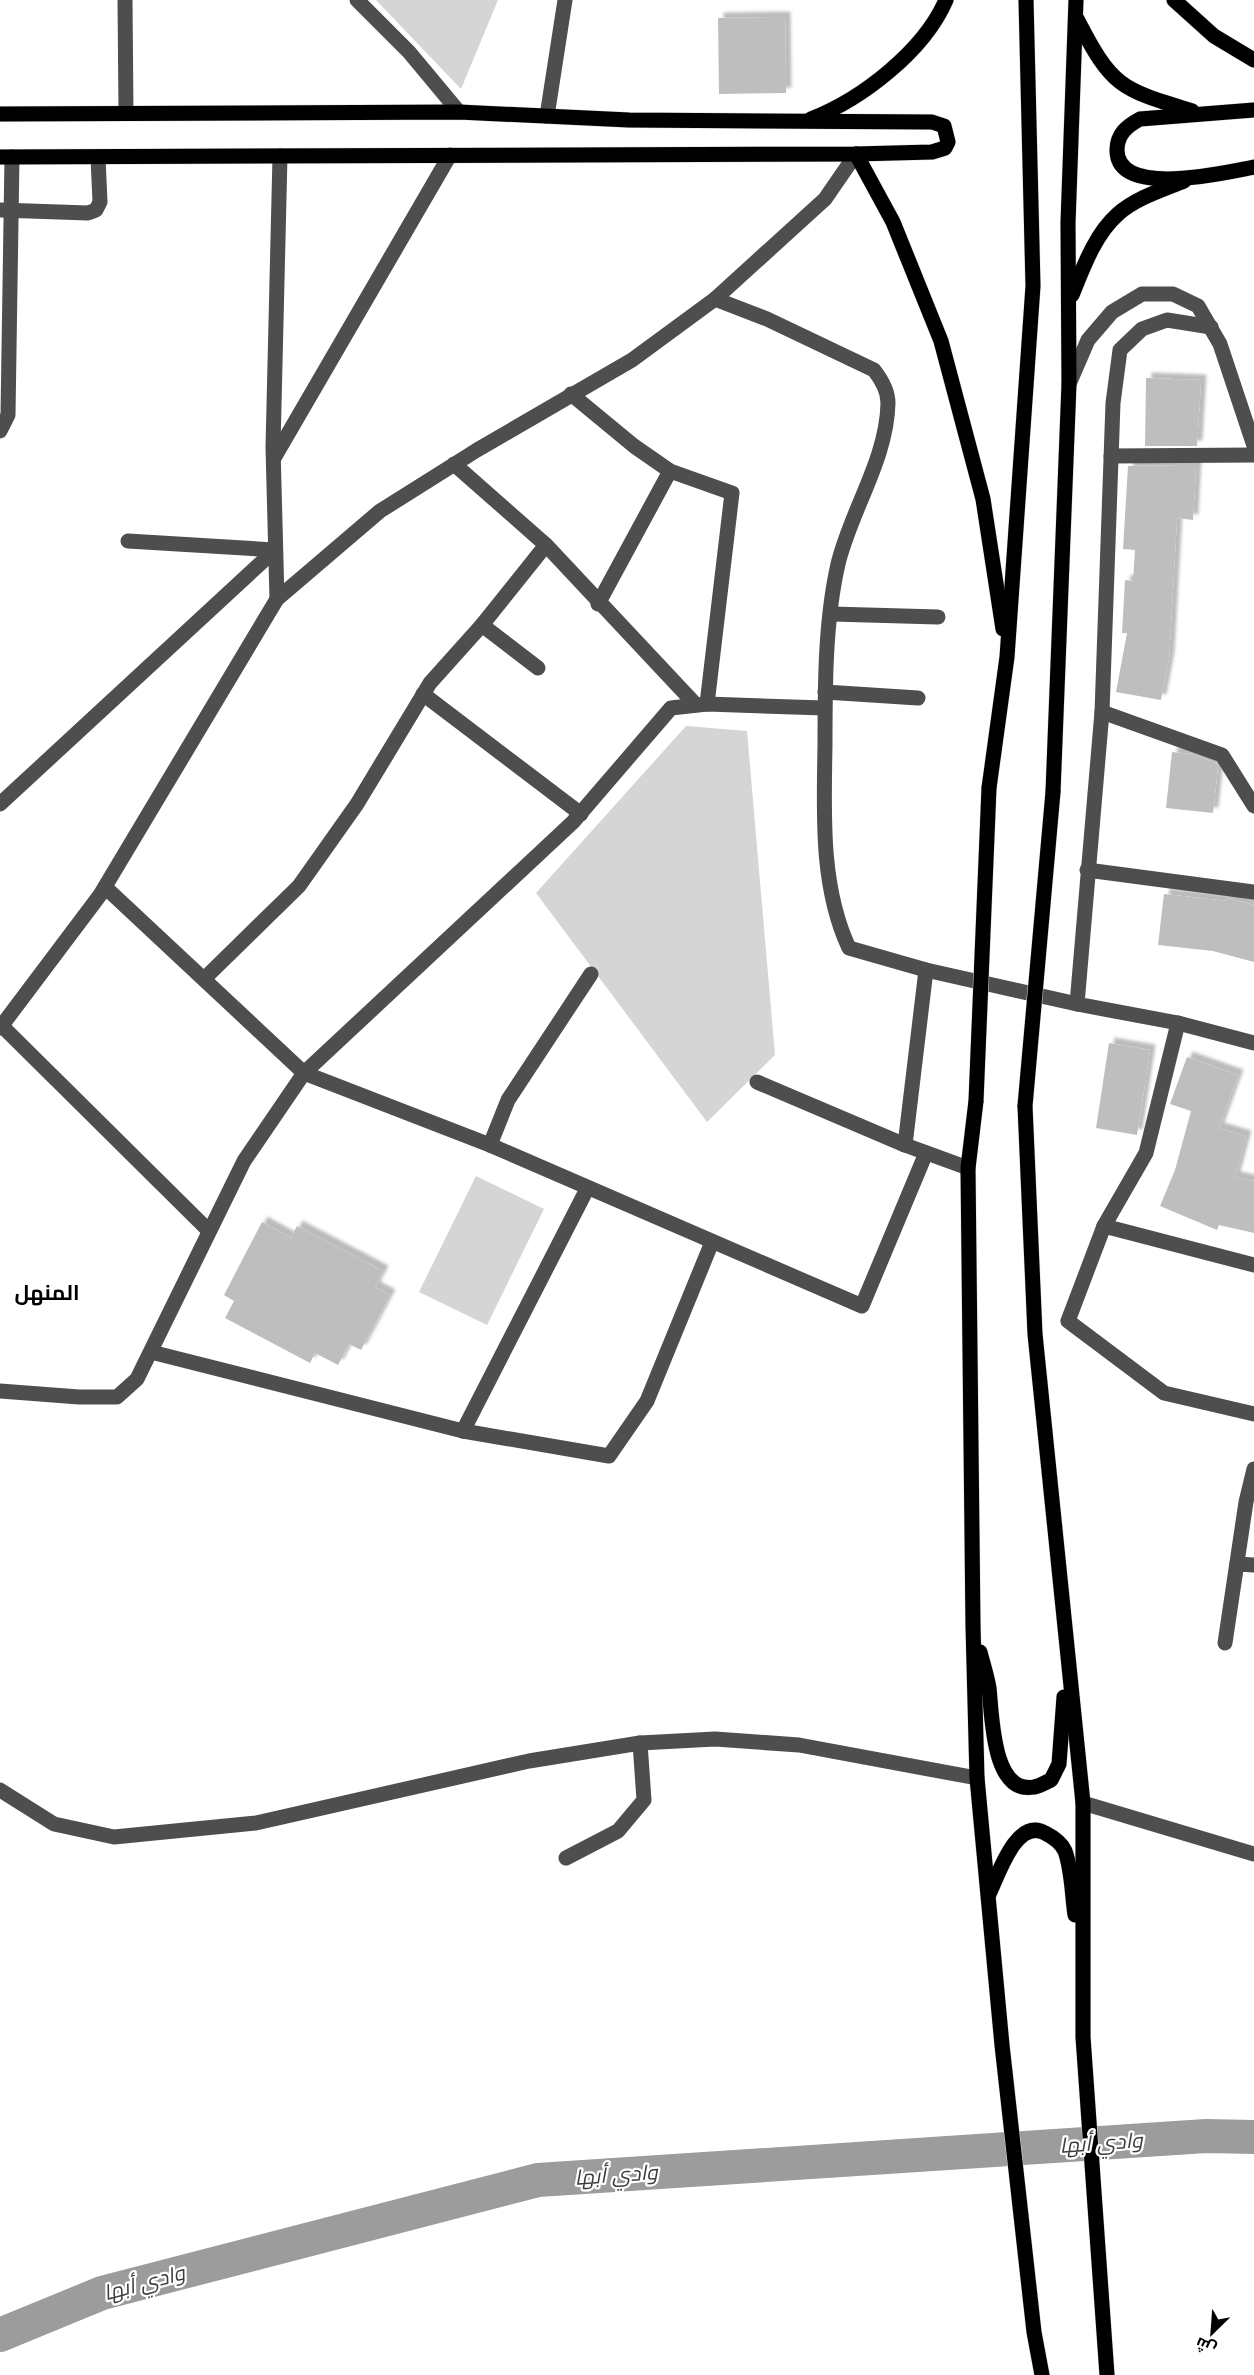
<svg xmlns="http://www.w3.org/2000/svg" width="1254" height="2375" font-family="Helvetica,Cairo,sans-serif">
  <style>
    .green { fill: #d5d5d5 }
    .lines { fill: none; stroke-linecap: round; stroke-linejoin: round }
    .river { stroke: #9c9c9c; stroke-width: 34 }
    .building { fill: #bebebe; filter: url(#shadow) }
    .major-casing { stroke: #dbdbdb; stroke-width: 16 }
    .minor { stroke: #4e4e4e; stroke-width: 15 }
    .major { stroke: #000; stroke-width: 15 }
    .major-bridge-casing { stroke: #dbdbdb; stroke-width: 16; stroke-linecap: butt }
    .major-bridge { stroke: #000; stroke-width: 15 }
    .labels { text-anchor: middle; stroke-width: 4.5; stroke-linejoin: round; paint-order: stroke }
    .neighbourhood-label { font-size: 21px; font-weight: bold; fill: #000; stroke: #fff }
    .water-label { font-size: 21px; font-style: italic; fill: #3d3d3d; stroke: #fff }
  </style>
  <defs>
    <filter id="shadow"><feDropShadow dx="5.5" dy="-5.5" stdDeviation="1.5" flood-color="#0004"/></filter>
  </defs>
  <rect width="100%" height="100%" fill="#fff"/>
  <g class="green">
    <polygon points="376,0 498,0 461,89"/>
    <polygon points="686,726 747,731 775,1055 707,1122 536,893"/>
    <polygon points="476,1176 544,1209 487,1325 419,1292"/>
  </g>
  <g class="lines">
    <polyline class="river" points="0,2335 102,2293 538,2180 1206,2136 1254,2137"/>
  </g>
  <g class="building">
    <polygon points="785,17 786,93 719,94 718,18"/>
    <polygon points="1146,378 1201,380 1197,446 1145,446"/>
    <polygon points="1196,465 1193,520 1177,518 1169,658 1161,700 1116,692 1127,633 1122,633 1125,580 1133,581 1135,550 1123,549 1128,466"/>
    <polygon points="1172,752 1190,754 1216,763 1218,766 1213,813 1166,808"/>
    <polygon points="1164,894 1226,901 1227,898 1254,905 1254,962 1213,951 1158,945"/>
    <polygon points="1109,1043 1150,1050 1137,1135 1096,1128"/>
    <polygon points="1187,1057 1238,1075 1219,1128 1246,1136 1235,1177 1254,1181 1254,1233 1219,1225 1217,1230 1160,1206 1175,1170 1191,1111 1170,1104"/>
    <polygon points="262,1222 291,1238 297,1226 383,1271 375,1287 390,1295 361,1350 349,1344 338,1365 315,1353 310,1363 225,1318 234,1301 224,1295"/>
  </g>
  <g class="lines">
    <g class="major-casing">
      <g id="major">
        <polyline points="1174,0 1214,36 1254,60"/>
        <path d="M1077,19C1112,87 1120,89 1192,111"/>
        <path d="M1254,110L1140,119C1127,126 1117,134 1117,150C1117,199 1227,172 1254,167"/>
        <polyline points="0,114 459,112 629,120 932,122 944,126 948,142 945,148 932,152 856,154 0,157"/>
        <path d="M811,119C862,99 924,51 946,0"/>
        <polyline points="856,154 893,222 941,341 983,499 1003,629"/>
        <path d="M1072,295C1083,268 1095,234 1118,214C1136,198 1162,190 1184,181"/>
        <polyline points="989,788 1007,657 1033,286 1026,0"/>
        <polyline points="1053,792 1069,384 1068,223 1076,0"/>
        <polyline points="976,1101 968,1168 973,1626 977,1778 1002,2045 1034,2332 1042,2375"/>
        <polyline points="1025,1106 1035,1334 1083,1803 1083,2037 1107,2375"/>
        <path d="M980,1652C983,1664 987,1676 989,1688C992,1714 992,1795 1034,1787C1040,1786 1046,1782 1051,1780L1059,1764L1064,1697"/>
        <path d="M989,1894C998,1876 1016,1817 1045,1833C1053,1837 1061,1842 1065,1851C1072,1870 1072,1895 1075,1915"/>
      </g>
    </g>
    <g class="minor">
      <polyline points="125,0 126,112"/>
      <polyline points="357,0 409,52 459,112"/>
      <polyline points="547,116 565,0"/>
      <polyline points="0,210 88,213 96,210 100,202 98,158"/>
      <path d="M715,299L767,319L874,370C881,379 888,390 888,403C887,459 851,510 838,564C825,621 825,686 825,745C824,812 820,886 849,948L926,970L905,1145"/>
      <polyline points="1211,327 1167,320 1142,329 1120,350 1113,403 1102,712 1077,1004 1178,1023 1254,1043"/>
      <polyline points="1069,384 1088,340 1112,312 1142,294 1173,294 1198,306 1220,344 1254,446"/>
      <polyline points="571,394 634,446 670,471 732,493 707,704"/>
      <polyline points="0,431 8,415 12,157"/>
      <polyline points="1111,456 1254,455"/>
      <polyline points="274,458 450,155"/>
      <polyline points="454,464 546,545 696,705"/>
      <polyline points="128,541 275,550"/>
      <polyline points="277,599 273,447 280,156"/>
      <polyline points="598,604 670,471"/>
      <polyline points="832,614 938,617"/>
      <polyline points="482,625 538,668"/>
      <polyline points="825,692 918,698"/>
      <polyline points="423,694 581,814"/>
      <polyline points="1102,712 1222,755 1254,806"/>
      <polyline points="0,804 275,550"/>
      <polyline points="1087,870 1254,892"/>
      <polyline points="105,887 304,1073 490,1145 862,1306 926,1153"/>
      <polyline points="926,970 1077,1004"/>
      <polyline points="204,979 299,886 357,804 430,683 482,625 546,545"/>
      <polyline points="1178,1023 1146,1153 1104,1226 1068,1321 1164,1393 1254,1414"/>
      <polyline points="2,1026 209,1231"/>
      <polyline points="0,1028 100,895 277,599 380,511 477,450 632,360 715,299 825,199 856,154"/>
      <polyline points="757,1082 905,1145 968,1168"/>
      <polyline points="490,1145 508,1100 591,974"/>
      <polyline points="1104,1226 1254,1265"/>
      <polyline points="151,1352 463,1431 609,1456 647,1401 712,1242"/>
      <polyline points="0,1391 79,1397 117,1397 137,1379 244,1161 304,1073 573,822 671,708 707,704 824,708"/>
      <polyline points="463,1431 587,1189"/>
      <polyline points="1237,1564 1254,1565"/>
      <polyline points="1225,1643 1246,1502 1254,1469"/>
      <polyline points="0,1790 54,1824 114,1837 256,1823 529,1761 640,1743 715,1739 799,1745 977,1778"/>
      <polyline points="1083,1803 1254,1854"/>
      <polyline points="566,1858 618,1831 644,1800 640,1743"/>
    </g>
    <use href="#major" class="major"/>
    <g class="major-bridge-casing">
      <g id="major-bridge">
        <polyline points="976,1101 989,788"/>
        <polyline points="1025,1106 1053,792"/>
      </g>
    </g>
    <use href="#major-bridge" class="major-bridge"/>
  </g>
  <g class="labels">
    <g class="neighbourhood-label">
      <text x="47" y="1300">المنهل</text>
    </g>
    <g class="water-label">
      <text transform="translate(1101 2143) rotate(-4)" y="7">وادي أبها</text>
      <text transform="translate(616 2175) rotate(-4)" y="7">وادي أبها</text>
      <text transform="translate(144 2283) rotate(-15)" y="7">وادي أبها</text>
    </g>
  </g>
  <g transform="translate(1212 2333) rotate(205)" stroke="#ffffff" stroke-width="4.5" paint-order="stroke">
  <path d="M0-4.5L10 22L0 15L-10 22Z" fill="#000000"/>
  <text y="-9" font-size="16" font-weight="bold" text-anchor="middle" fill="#000000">ش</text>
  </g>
</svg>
